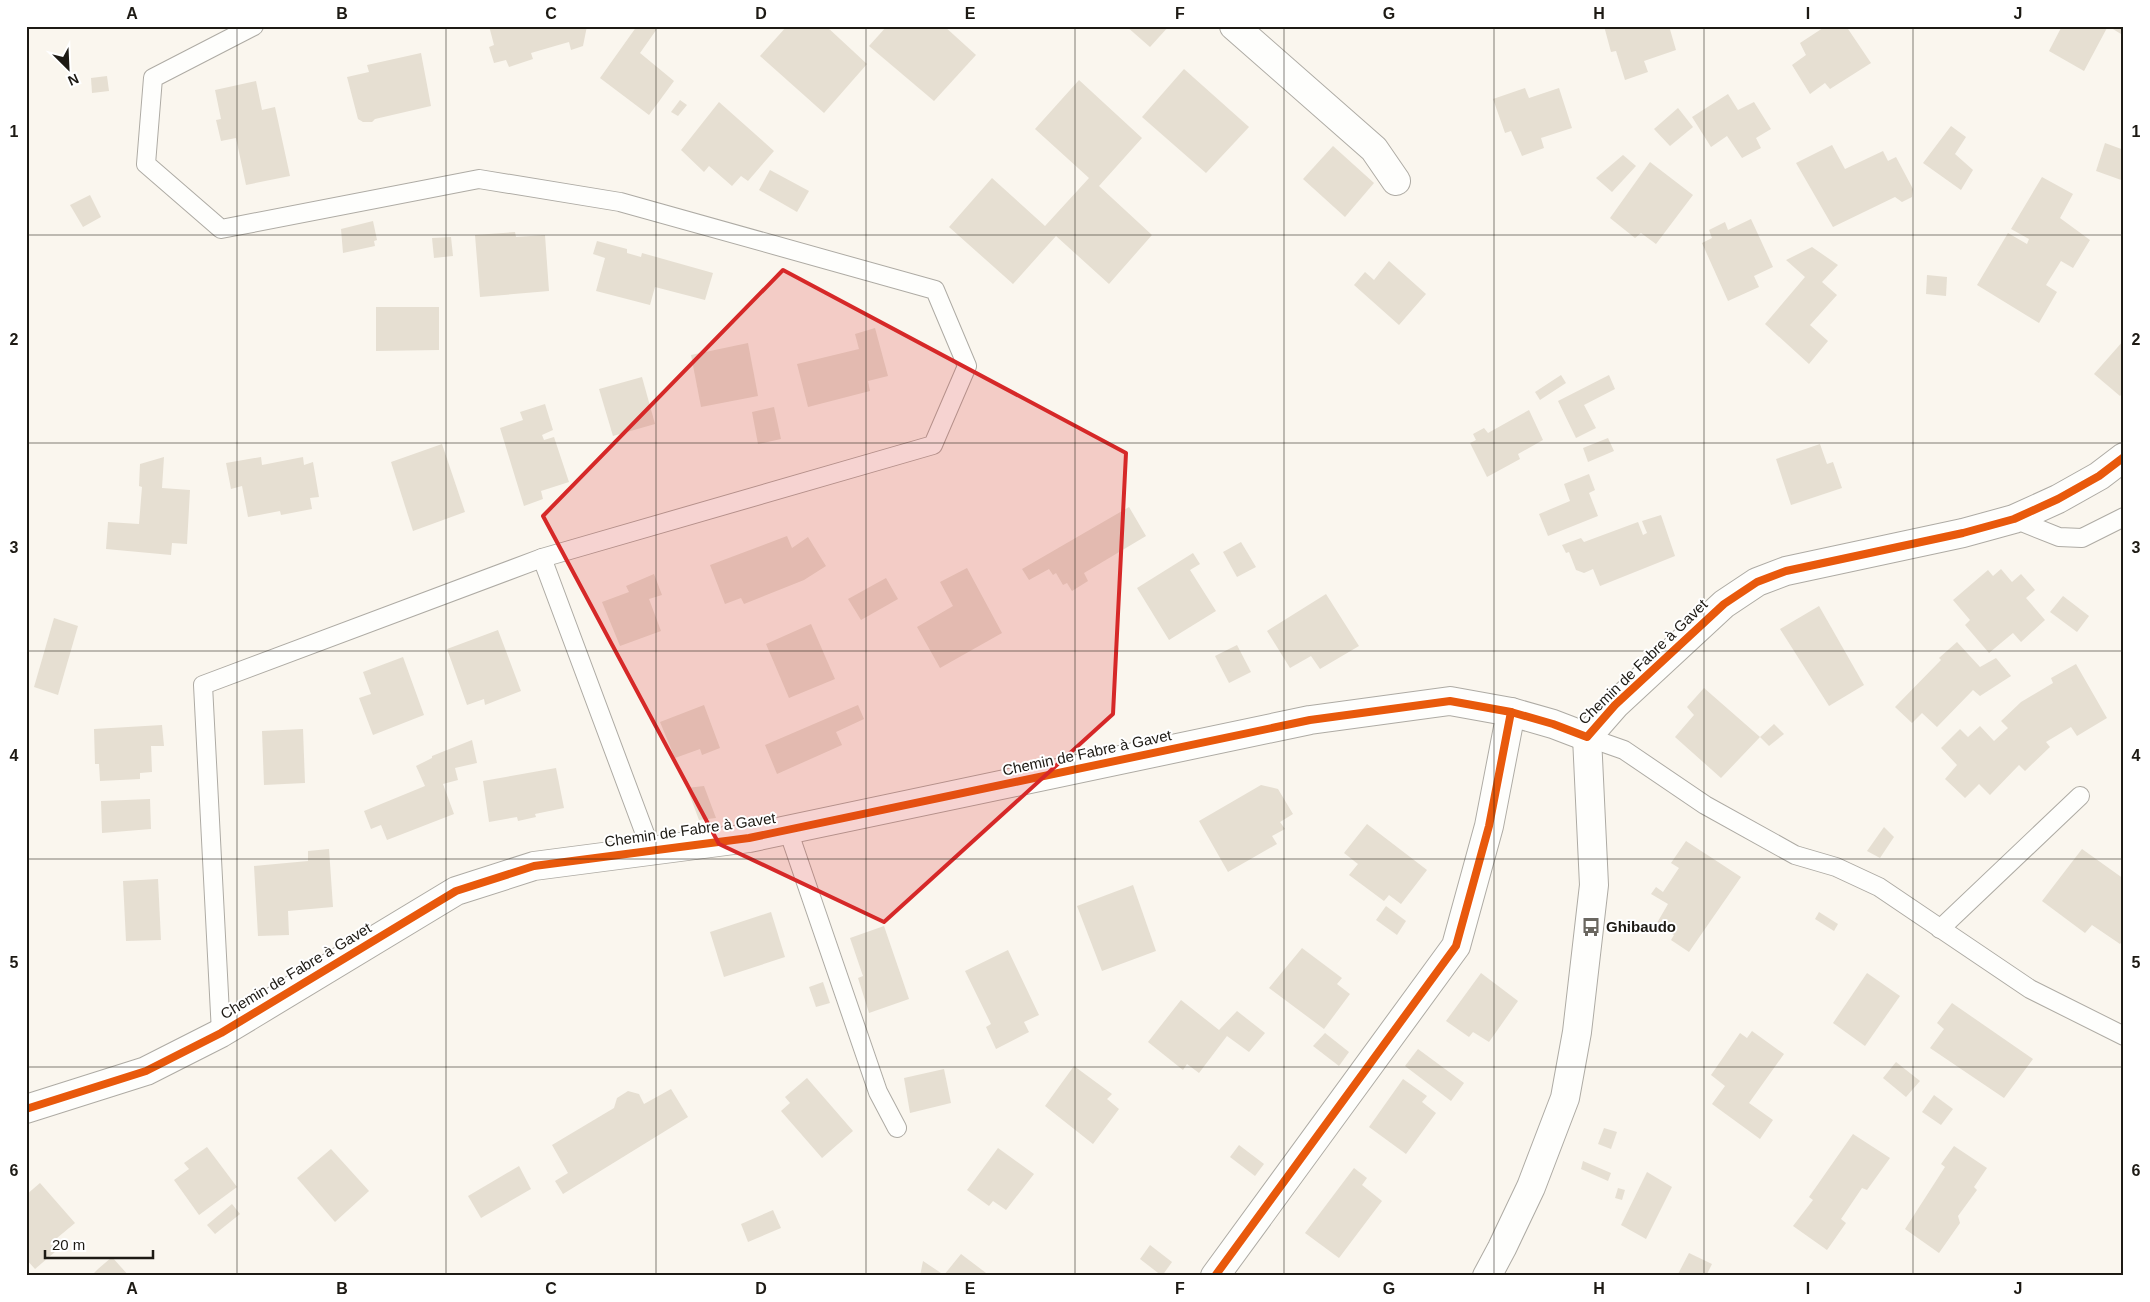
<svg xmlns="http://www.w3.org/2000/svg" width="2150" height="1302" font-family="Arial,sans-serif">
  <style>
    .building { fill: #e6dfd2 }
    .lines { fill: none; stroke-linecap: round; stroke-linejoin: round }
    .service-casing { stroke: #aeaba4; stroke-width: 20 }
    .minor-casing { stroke: #aeaba4; stroke-width: 30 }
    .tertiary-casing { stroke: #aeaba4; stroke-width: 30 }
    .service { stroke: #fefefc; stroke-width: 18 }
    .minor { stroke: #fefefc; stroke-width: 28 }
    .tertiary { stroke: #fefefc; stroke-width: 28 }
    .cycleway-casing { stroke: #fff; stroke-width: 11 }
    .cycleway { stroke: #e8590c; stroke-width: 8 }
    .marked { fill: #d62828; fill-opacity: 0.2; stroke: #d62828; stroke-width: 4; stroke-linejoin: round }
    .grid { fill: none; stroke: #1d1a14; stroke-width: 1; stroke-opacity: 0.55 }
    .labels { text-anchor: middle; stroke-width: 4; stroke-linejoin: round; paint-order: stroke }
    .street-label { font-size: 15px; fill: #1d1a14; stroke: #fff }
    .poi-label { font-size: 15px; font-weight: bold; fill: #1d1a14; stroke: #fff; text-anchor: start }
    .neatline { fill: none; stroke: #1d1a14; stroke-width: 2 }
    .grid-label { font-size: 16px; text-anchor: middle; font-weight: bold; fill: #1d1a14 }
  </style>
  <rect width="100%" height="100%" fill="#faf6ee"/>
  <g class="building">
    <polygon points="489,26 587,26 583,46 571,50 569,42 555,46 531,53 533,59 509,67 506,60 494,63 489,47 494,45"/>
    <polygon points="637,26 659,26 640,53 674,81 649,115 600,78"/>
    <polygon points="787,26 826,26 867,64 824,113 760,56"/>
    <polygon points="887,26 944,26 976,55 934,101 869,46"/>
    <polygon points="1126,26 1169,26 1150,47"/>
    <polygon points="1604,26 1669,26 1676,50 1644,61 1648,72 1625,80 1616,51 1611,52"/>
    <polygon points="1826,26 1846,26 1871,63 1830,89 1825,83 1810,94 1792,65 1806,55 1800,43"/>
    <polygon points="2062,26 2124,26 2124,29 2121,34 2108,26 2084,71 2049,51"/>
    <polygon points="421,53 431,106 375,119 372,122 363,122 358,119 347,77 369,72 367,65"/>
    <polygon points="1184,69 1249,127 1206,173 1142,117"/>
    <polygon points="107,76 109,91 92,93 91,78"/>
    <polygon points="1079,80 1142,138 1099,186 1152,235 1109,284 1056,236 1013,284 949,227 992,178 1045,226 1089,178 1035,129"/>
    <polygon points="256,81 262,110 275,107 290,176 246,185 236,138 221,141 216,120 221,119 215,90"/>
    <polygon points="1525,88 1529,98 1559,88 1572,128 1541,138 1544,148 1522,156 1511,131 1505,133 1493,99"/>
    <polygon points="1728,94 1738,110 1754,102 1771,129 1756,138 1761,148 1742,158 1727,136 1711,147 1692,117"/>
    <polygon points="680,100 687,105 678,116 671,112"/>
    <polygon points="719,102 774,151 748,181 741,176 732,186 709,166 704,172 681,150"/>
    <polygon points="1678,108 1693,127 1670,146 1654,129"/>
    <polygon points="1951,126 1966,137 1955,154 1973,170 1961,190 1923,163"/>
    <polygon points="2105,143 2124,150 2124,181 2096,171"/>
    <polygon points="1832,145 1845,169 1883,151 1888,161 1896,157 1913,189 1912,197 1902,202 1895,197 1833,227 1796,163"/>
    <polygon points="1333,146 1374,183 1345,217 1303,179"/>
    <polygon points="1623,155 1636,166 1612,192 1596,178"/>
    <polygon points="1650,162 1693,195 1656,244 1641,233 1635,238 1610,218"/>
    <polygon points="770,170 809,191 797,212 759,190"/>
    <polygon points="2042,177 2073,194 2060,218 2090,240 2073,268 2061,261 2046,285 2057,292 2039,323 1977,285 2008,233 2027,244 2029,239 2011,229"/>
    <polygon points="90,195 101,217 83,227 70,205"/>
    <polygon points="1751,219 1773,267 1754,276 1759,287 1728,301 1702,243 1712,238 1709,230 1725,222 1728,230"/>
    <polygon points="373,221 377,240 374,241 375,246 343,253 341,229"/>
    <polygon points="515,232 516,237 545,235 549,291 480,297 475,235"/>
    <polygon points="451,237 453,256 434,258 432,238"/>
    <polygon points="597,241 627,249 627,253 641,257 642,253 713,273 705,300 655,287 650,305 596,291 605,258 593,254"/>
    <polygon points="1812,247 1838,265 1822,282 1837,295 1810,325 1828,341 1809,364 1765,324 1805,277 1786,260"/>
    <polygon points="1389,261 1426,294 1399,325 1354,285 1365,272 1374,280"/>
    <polygon points="1927,275 1947,277 1946,296 1926,294"/>
    <polygon points="376,307 439,307 439,350 376,351"/>
    <polygon points="875,328 888,376 868,381 870,391 808,407 797,364 859,349 855,334"/>
    <polygon points="2124,340 2124,392 2120,396 2094,374"/>
    <polygon points="748,343 758,396 701,407 691,355"/>
    <polygon points="1561,375 1566,383 1540,400 1535,392"/>
    <polygon points="1609,375 1615,389 1584,405 1596,428 1576,438 1558,401"/>
    <polygon points="642,377 655,424 613,436 599,389"/>
    <polygon points="545,404 553,430 542,435 544,440 554,437 569,482 541,491 543,499 524,506 500,428 523,420 520,412"/>
    <polygon points="774,407 781,439 758,444 752,412"/>
    <polygon points="1529,410 1543,440 1518,454 1520,459 1487,477 1470,443 1476,440 1473,434 1484,428 1488,433"/>
    <polygon points="1608,438 1614,451 1588,462 1583,448"/>
    <polygon points="442,444 465,512 413,531 391,462"/>
    <polygon points="1820,444 1827,464 1833,462 1842,488 1791,505 1776,459"/>
    <polygon points="164,457 162,488 190,490 187,544 172,543 171,555 106,549 108,522 139,524 142,487 139,486 140,464"/>
    <polygon points="261,457 262,465 303,457 304,465 313,462 319,497 310,498 312,509 281,515 280,511 248,517 242,486 231,489 226,463"/>
    <polygon points="1589,474 1595,490 1589,493 1598,516 1548,536 1539,514 1570,501 1564,484"/>
    <polygon points="1129,507 1146,536 1084,573 1088,581 1072,591 1067,583 1063,585 1056,573 1053,575 1049,569 1029,580 1022,569"/>
    <polygon points="1661,515 1675,556 1600,586 1593,569 1584,573 1576,570 1569,552 1566,553 1562,545 1581,538 1584,542 1638,522 1643,535 1647,533 1642,521"/>
    <polygon points="787,536 792,548 808,537 826,566 804,580 744,604 741,598 725,604 710,565"/>
    <polygon points="1241,542 1256,567 1237,577 1223,552"/>
    <polygon points="1193,553 1200,564 1190,570 1216,611 1169,640 1137,588"/>
    <polygon points="967,568 1002,633 940,668 917,627 953,606 940,582"/>
    <polygon points="2001,569 2012,582 2021,574 2035,590 2026,598 2045,620 2021,642 2013,633 1989,653 1965,625 1970,620 1953,600 1988,570 1993,576"/>
    <polygon points="654,574 662,595 649,599 661,631 620,646 602,602 629,592 626,586"/>
    <polygon points="886,578 898,599 861,620 848,599"/>
    <polygon points="1326,594 1359,646 1320,669 1311,656 1290,668 1267,631"/>
    <polygon points="2063,596 2089,616 2077,632 2050,612"/>
    <polygon points="1819,606 1864,685 1829,706 1780,629"/>
    <polygon points="54,618 78,626 58,695 34,687"/>
    <polygon points="811,624 835,679 789,698 766,644"/>
    <polygon points="498,630 521,691 485,705 484,699 467,705 447,649"/>
    <polygon points="1957,642 1980,667 1996,658 2011,676 1980,696 1973,690 1937,727 1922,713 1912,723 1895,707 1941,660 1939,658"/>
    <polygon points="1237,645 1251,672 1229,683 1215,656"/>
    <polygon points="403,657 424,715 373,735 359,698 371,694 363,672"/>
    <polygon points="2076,664 2107,718 2077,736 2071,727 2046,742 2050,747 2025,771 2019,765 1990,795 1979,784 1965,798 1945,779 1957,765 1941,748 1960,729 1968,737 1980,726 1994,741 2008,728 2001,721 2021,702 2053,683 2051,678"/>
    <polygon points="1704,688 1760,737 1721,778 1675,737 1694,715 1687,707"/>
    <polygon points="704,705 720,748 702,755 700,749 675,758 660,722"/>
    <polygon points="858,705 864,719 836,732 842,745 777,774 765,745"/>
    <polygon points="1774,724 1784,734 1769,746 1760,737"/>
    <polygon points="162,725 164,746 151,746 152,772 140,773 140,779 100,781 99,764 95,764 94,729"/>
    <polygon points="303,729 305,783 264,785 262,731"/>
    <polygon points="472,740 477,763 455,768 458,780 443,784 454,814 387,840 381,825 371,829 364,811 425,786 416,766 432,758 432,756"/>
    <polygon points="556,768 564,808 535,814 536,817 518,821 517,817 489,822 483,781"/>
    <polygon points="1261,785 1278,789 1293,814 1280,822 1285,829 1272,836 1277,844 1228,872 1199,821"/>
    <polygon points="704,786 716,818 699,820 687,788"/>
    <polygon points="150,799 151,829 102,833 101,801"/>
    <polygon points="1367,824 1427,870 1401,904 1389,895 1384,901 1349,875 1358,864 1344,853"/>
    <polygon points="1884,827 1894,837 1880,858 1867,851"/>
    <polygon points="1686,841 1741,877 1689,952 1671,940 1674,935 1657,923 1668,904 1651,894 1656,887 1663,892 1679,868 1671,863"/>
    <polygon points="329,849 333,907 288,911 289,935 258,936 254,866 308,861 308,851"/>
    <polygon points="2082,849 2124,879 2124,939 2120,944 2092,925 2085,933 2042,901"/>
    <polygon points="158,879 161,940 126,941 123,881"/>
    <polygon points="1133,885 1156,951 1102,971 1077,906"/>
    <polygon points="26,890 28,890 29,950 26,950"/>
    <polygon points="1386,906 1406,921 1397,935 1376,920"/>
    <polygon points="771,912 785,957 724,977 710,932"/>
    <polygon points="1819,912 1838,924 1834,931 1815,919"/>
    <polygon points="884,926 909,999 869,1013 858,978 863,976 850,938"/>
    <polygon points="1302,948 1342,978 1337,984 1350,994 1324,1029 1269,988"/>
    <polygon points="1008,950 1039,1015 1024,1022 1029,1032 996,1049 986,1027 991,1024 965,971"/>
    <polygon points="1481,973 1518,1001 1489,1042 1473,1032 1469,1037 1446,1021"/>
    <polygon points="1867,973 1900,996 1865,1046 1833,1023"/>
    <polygon points="823,982 830,1003 816,1007 809,987"/>
    <polygon points="1181,1000 1219,1030 1237,1011 1265,1033 1249,1052 1227,1036 1199,1073 1187,1064 1183,1070 1148,1042"/>
    <polygon points="1952,1003 2033,1059 2004,1098 1930,1048 1944,1029 1937,1023"/>
    <polygon points="1752,1031 1784,1054 1749,1103 1773,1120 1760,1139 1712,1104 1725,1086 1711,1075 1740,1033 1747,1038"/>
    <polygon points="1325,1033 1349,1052 1339,1066 1313,1046"/>
    <polygon points="1418,1049 1464,1083 1451,1101 1405,1066"/>
    <polygon points="1896,1062 1920,1081 1906,1097 1883,1078"/>
    <polygon points="1074,1066 1112,1094 1107,1099 1119,1109 1093,1144 1045,1106"/>
    <polygon points="944,1069 951,1103 910,1113 904,1078"/>
    <polygon points="807,1078 853,1131 822,1158 781,1111 790,1103 785,1097"/>
    <polygon points="1403,1079 1427,1096 1422,1102 1436,1113 1406,1154 1369,1127"/>
    <polygon points="671,1089 688,1117 563,1194 555,1181 568,1173 552,1145 614,1108 617,1098 628,1091 639,1094 644,1104"/>
    <polygon points="1934,1095 1953,1109 1941,1125 1922,1112"/>
    <polygon points="1604,1128 1617,1132 1611,1149 1598,1144"/>
    <polygon points="1853,1134 1890,1158 1867,1190 1862,1188 1841,1219 1846,1223 1827,1250 1793,1226 1813,1200 1809,1197"/>
    <polygon points="1239,1145 1264,1164 1255,1176 1230,1157"/>
    <polygon points="1954,1146 1987,1168 1974,1187 1977,1190 1958,1216 1960,1223 1939,1253 1905,1229 1945,1167 1941,1164"/>
    <polygon points="207,1147 237,1187 199,1215 174,1180 189,1169 184,1163"/>
    <polygon points="998,1148 1034,1174 1006,1210 993,1201 989,1206 967,1190"/>
    <polygon points="331,1149 369,1191 335,1222 297,1178"/>
    <polygon points="1583,1161 1611,1173 1608,1181 1581,1169"/>
    <polygon points="519,1166 531,1189 481,1218 468,1196"/>
    <polygon points="1354,1168 1367,1178 1362,1185 1382,1201 1339,1258 1305,1233"/>
    <polygon points="1647,1172 1672,1187 1646,1239 1621,1225"/>
    <polygon points="40,1183 75,1223 57,1238 63,1245 35,1269 26,1259 26,1195"/>
    <polygon points="1618,1188 1625,1190 1622,1200 1615,1198"/>
    <polygon points="232,1204 240,1214 215,1234 207,1225"/>
    <polygon points="773,1210 781,1228 748,1242 741,1224"/>
    <polygon points="1150,1245 1172,1262 1162,1276 1140,1259"/>
    <polygon points="1689,1253 1712,1264 1706,1276 1677,1276"/>
    <polygon points="961,1254 990,1276 920,1276 923,1261 944,1275"/>
    <polygon points="112,1257 129,1276 91,1276 98,1269"/>
  </g>
  <g class="lines">
    <g class="service-casing">
      <g id="service">
        <polyline points="254,26 153,78 146,164 221,229 479,179 620,202 935,290 967,366 933,445 542,558"/>
        <polyline points="2014,519 2059,537 2082,538 2124,517"/>
        <polyline points="1587,737 1624,750 1705,805 1795,855 1836,867 1879,887 2030,989 2124,1036"/>
        <polyline points="788,830 878,1092 897,1128"/>
        <polyline points="1940,929 2080,796"/>
        <polyline points="221,1033 203,685 542,558 651,850"/>
      </g>
    </g>
    <g class="minor-casing">
      <g id="minor">
        <polyline points="1234,26 1374,149 1396,181"/>
        <polyline points="1215,1276 1456,946 1489,826 1511,712"/>
        <polyline points="1487,1276 1502,1248 1531,1187 1565,1098 1577,1032 1594,885 1587,737"/>
      </g>
    </g>
    <g class="tertiary-casing">
      <polyline id="tertiary" points="26,1109 146,1071 221,1033 456,891 534,866 749,838 1310,720 1450,701 1511,712 1553,724 1587,737 1615,705 1724,604 1757,582 1786,571 1963,533 2014,519 2058,499 2099,476 2124,457"/>
    </g>
    <use href="#service" class="service"/>
    <use href="#minor" class="minor"/>
    <use href="#tertiary" class="tertiary"/>
    <g class="cycleway-casing">
      <g id="cycleway">
        <polyline points="26,1109 146,1071 221,1033 456,891 534,866 749,838 1310,720 1450,701 1511,712 1553,724 1587,737 1615,705 1724,604 1757,582 1786,571 1963,533 2014,519 2058,499 2099,476 2124,457"/>
        <polyline points="1215,1276 1456,946 1489,826 1511,712"/>
      </g>
    </g>
    <use href="#cycleway" class="cycleway"/>
  </g>
  <path class="marked" d="M783,270L1126,453L1113,714L884,922L719,844L543,516Z"/>
  <path class="grid" d="M237,26V1276M446,26V1276M656,26V1276M866,26V1276M1075,26V1276M1284,26V1276M1494,26V1276M1704,26V1276M1913,26V1276M26,235H2124M26,443H2124M26,651H2124M26,859H2124M26,1067H2124"/>
  <defs>
    <g id="bus-bare" transform="scale(1.5)"><path d="M-5-6H5V4H4V6H2V4H-2V6H-4V4H-5ZM-3.5-4V0h7V-4ZM-3.5 1.2v1.5H-2V1.2ZM2 1.2v1.5H3.5V1.2Z" fill="#6a6760" stroke="#fff" stroke-width="2.5" paint-order="stroke"/></g>
  </defs>
  <g fill-rule="evenodd">
    <use href="#bus-bare" x="1591" y="927"/>
  </g>
  <g class="labels">
    <g class="street-label">
      <text transform="translate(1643 662) rotate(-44)" y="5">Chemin de Fabre à Gavet</text>
      <text transform="translate(1087 753) rotate(-12)" y="5">Chemin de Fabre à Gavet</text>
      <text transform="translate(690 830) rotate(-8)" y="5">Chemin de Fabre à Gavet</text>
      <text transform="translate(296 971) rotate(-31)" y="5">Chemin de Fabre à Gavet</text>
    </g>
    <g class="poi-label">
      <text x="1606" y="932">Ghibaudo</text>
    </g>
  </g>
  <rect width="2150" height="1302" fill="none" stroke="#ffffff" stroke-width="55"/>
  <g transform="translate(68 68) rotate(156)" stroke="#ffffff" stroke-width="4" paint-order="stroke">
  <path d="M0-4L9 19L0 12L-9 19Z" fill="#1d1a14"/>
  <text y="-8" font-size="14" font-weight="bold" text-anchor="middle" fill="#1d1a14">N</text>
  </g>
  <path d="M45 1250v8h108v-8" fill="none" stroke="#1d1a14" stroke-width="2.5"/>
  <text x="52" y="1250" font-size="15" fill="#1d1a14" stroke="#ffffff" stroke-width="4" paint-order="stroke">20 m</text>
  <rect x="28" y="28" width="2094" height="1246" class="neatline"/>
  <g class="grid-label">
    <text x="132" y="19">A</text>
    <text x="342" y="19">B</text>
    <text x="551" y="19">C</text>
    <text x="761" y="19">D</text>
    <text x="970" y="19">E</text>
    <text x="1180" y="19">F</text>
    <text x="1389" y="19">G</text>
    <text x="1599" y="19">H</text>
    <text x="1808" y="19">I</text>
    <text x="2018" y="19">J</text>
    <text x="14" y="137">1</text>
    <text x="2136" y="137">1</text>
    <text x="14" y="345">2</text>
    <text x="2136" y="345">2</text>
    <text x="14" y="553">3</text>
    <text x="2136" y="553">3</text>
    <text x="14" y="761">4</text>
    <text x="2136" y="761">4</text>
    <text x="14" y="968">5</text>
    <text x="2136" y="968">5</text>
    <text x="14" y="1176">6</text>
    <text x="2136" y="1176">6</text>
    <text x="132" y="1294">A</text>
    <text x="342" y="1294">B</text>
    <text x="551" y="1294">C</text>
    <text x="761" y="1294">D</text>
    <text x="970" y="1294">E</text>
    <text x="1180" y="1294">F</text>
    <text x="1389" y="1294">G</text>
    <text x="1599" y="1294">H</text>
    <text x="1808" y="1294">I</text>
    <text x="2018" y="1294">J</text>
  </g>
</svg>
